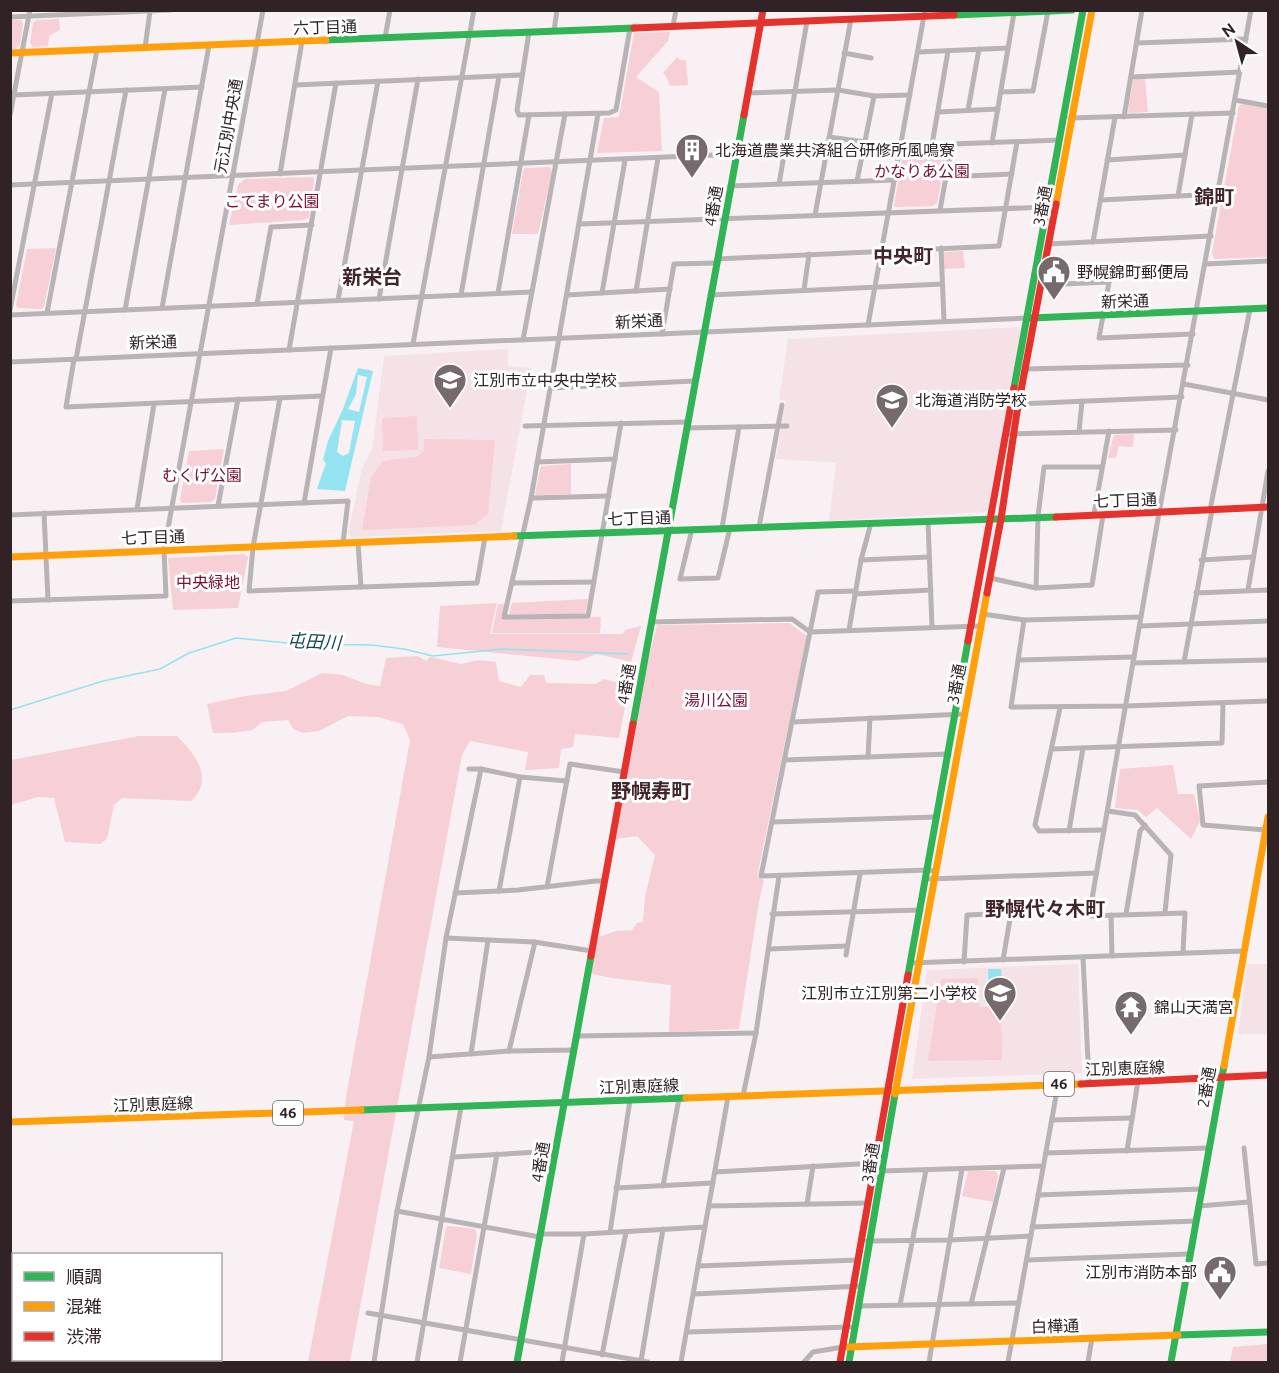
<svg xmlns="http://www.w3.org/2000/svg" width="1279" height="1373" font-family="Ubuntu,'Noto Sans JP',sans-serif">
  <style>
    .built { fill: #f5e2e6 }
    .green { fill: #f7cfd7 }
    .water { fill: #93e3f1; fill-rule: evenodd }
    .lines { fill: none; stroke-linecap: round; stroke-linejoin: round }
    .stream { stroke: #93e3f1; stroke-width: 1.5 }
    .street { stroke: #b8b3b4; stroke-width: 5 }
    .fast { stroke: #30b455; stroke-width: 7 }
    .slow { stroke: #ff9f0a; stroke-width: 7 }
    .jam { stroke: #e5322d; stroke-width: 7 }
    .labels { text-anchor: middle; stroke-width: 6; stroke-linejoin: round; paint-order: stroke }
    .shield { fill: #fff; stroke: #6e6466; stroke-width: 1.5 }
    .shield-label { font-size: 15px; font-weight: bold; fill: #302225 }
    .street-label { font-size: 16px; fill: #302225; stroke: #fff }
    .poi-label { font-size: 16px; fill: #302225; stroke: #fff; text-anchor: start }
    .park-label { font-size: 16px; fill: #780e35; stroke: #fff }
    .water-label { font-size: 18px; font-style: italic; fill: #134750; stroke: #fff }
    .quarter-label { font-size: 20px; font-weight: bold; fill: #42262c; stroke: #fff }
  </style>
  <rect width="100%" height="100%" fill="#f8f0f2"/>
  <g class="built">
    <polygon points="1019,327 1021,331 988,509 985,512 829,521 836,463 776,459 786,401 779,399 788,339"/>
    <polygon points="508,349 508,366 531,368 501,531 351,537 348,533 362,468 372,449 384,356"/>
    <polygon points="1078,964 1082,1073 912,1079 927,970"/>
    <polygon points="1247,964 1268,964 1268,1034 1238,1034"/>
  </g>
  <g class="green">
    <polygon points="59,19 60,30 49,36 48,46 33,47 30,43 33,23 37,20"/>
    <polygon points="11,20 21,20 23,23 20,45 15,49 11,49"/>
    <polygon points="670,32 668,41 636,77 659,92 662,151 597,153 604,118 619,117 634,33"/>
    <polygon points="677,57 680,60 686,60 688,85 670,86 666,76 663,73"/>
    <polygon points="1135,79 1145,79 1148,112 1129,113 1128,111 1133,81"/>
    <polygon points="1243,104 1268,109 1268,257 1214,259 1212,253 1239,106"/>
    <polygon points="945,148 947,151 937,203 933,206 896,207 894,206 903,152 907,150"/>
    <polygon points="550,167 552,172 538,234 512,234 523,171 525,168"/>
    <polygon points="313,177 314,180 309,217 304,220 229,225 238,185 245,179"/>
    <polygon points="56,248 44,307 42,309 18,308 16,305 27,249"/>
    <polygon points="963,251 965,268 944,269 944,252"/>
    <polygon points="417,416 418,450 383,451 382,418"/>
    <polygon points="1134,434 1133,447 1119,446 1116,458 1108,458 1114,435"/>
    <polygon points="424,439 495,440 488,514 474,525 362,530 371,477 383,461 416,457 424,451"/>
    <polygon points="224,449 215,499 211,502 182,503 180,500 189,451"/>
    <polygon points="571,464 571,494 536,495 535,493 541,466"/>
    <polygon points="244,554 248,557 238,608 173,610 168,558"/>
    <polygon points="588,599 585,614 509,614 512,603"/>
    <polygon points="497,603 490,634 623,634 625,630 641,626 631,662 597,654 578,661 437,647 440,606"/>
    <polygon points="498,604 505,604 503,619 601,617 600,633 492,633"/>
    <polygon points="789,623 807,636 757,877 764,880 759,901 739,1029 669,1032 671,985 611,978 589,973 596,938 616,931 632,930 637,923 643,922 645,897 655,855 637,836 616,839 641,689 657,625"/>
    <polygon points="418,656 426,661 430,657 461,664 478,660 496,662 499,681 521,687 530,675 544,675 546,683 596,684 604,679 629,686 619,738 575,734 573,747 561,749 559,768 525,770 528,752 470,741 462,755 350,1362 308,1362 354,1121 344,1120 346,1097 410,740 403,724 378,717 348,716 319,731 303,733 293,729 288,720 262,722 253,730 231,733 213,733 207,704 245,696 286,691 322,673 343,675 366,684 380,686 386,658"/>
    <path d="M139,736H177C195,754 215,779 191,801L122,798L114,805L107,839L100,844L65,842L54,798L38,797L11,805V760Z"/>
    <polygon points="1173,765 1178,794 1194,794 1200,821 1191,839 1157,808 1146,817 1138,810 1115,808 1120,769"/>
    <polygon points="978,978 979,1007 1001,1006 1002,1060 928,1061 941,979"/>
    <polygon points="968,1171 995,1171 998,1175 993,1202 962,1196"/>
    <polygon points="449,1226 475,1229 477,1234 471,1274 439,1268 446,1227"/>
    <polygon points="1268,1344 1268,1362 1230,1362 1233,1347"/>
  </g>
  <g class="water">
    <path d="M358,368L373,371L345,491L317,489L326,463L323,460L328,441L343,409ZM358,375L367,377L359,412L348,409L356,394ZM342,420L355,421L349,453L343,456L337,452Z"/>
    <polygon points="988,969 1001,969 1003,1001 984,1002 984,998 989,998"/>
  </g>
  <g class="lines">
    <polyline class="stream" points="10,710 103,681 160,669 189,653 236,638 298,644 372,645 404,649 433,656 502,649 628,654"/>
    <g class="street">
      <polyline points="10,17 170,10"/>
      <polyline points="673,26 676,10"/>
      <polyline points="554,31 557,10"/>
      <polyline points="529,32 517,110 519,115 609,113 616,110 630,28"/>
      <polyline points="385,38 390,10"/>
      <polyline points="1137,43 1246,39"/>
      <polyline points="145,48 150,11"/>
      <polyline points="918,52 1008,48"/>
      <polyline points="844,53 871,58"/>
      <polyline points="1131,77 1240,72"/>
      <polyline points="295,85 522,75"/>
      <polyline points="1001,92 1033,91 1048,11"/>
      <polyline points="747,93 838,90 874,96 910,95"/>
      <polyline points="14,95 202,87"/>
      <polyline points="1235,100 1268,106"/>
      <polyline points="968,110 979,49"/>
      <polyline points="938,112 998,109"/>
      <polyline points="598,114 531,498 504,617 588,616 621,423"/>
      <polyline points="10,115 30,10"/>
      <polyline points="1124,117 1142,10"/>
      <polyline points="1070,118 1233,113"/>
      <polyline points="829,137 865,142"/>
      <polyline points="992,143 1014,13"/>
      <polyline points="932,145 948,51"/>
      <polyline points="901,146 1059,140"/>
      <polyline points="1107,160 1185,155"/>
      <polyline points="280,174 302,41"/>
      <polyline points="946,177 1012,174"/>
      <polyline points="857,181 874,96"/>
      <polyline points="779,184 807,21"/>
      <polyline points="10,185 736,154"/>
      <polyline points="730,186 895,180"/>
      <polyline points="1178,196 1192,114"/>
      <polyline points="1101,200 1218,194"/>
      <polyline points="940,210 952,144"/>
      <polyline points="815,215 851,19"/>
      <polyline points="580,224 1049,207"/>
      <polyline points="1093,242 1115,117"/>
      <polyline points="1048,244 1211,236"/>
      <polyline points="941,248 944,321"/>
      <polyline points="717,259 999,246 1017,142"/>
      <polyline points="1206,264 1268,261"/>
      <polyline points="1041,285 1109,282 1099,338 1193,334"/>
      <polyline points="804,290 809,254"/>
      <polyline points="636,291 658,158"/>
      <polyline points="498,293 529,115"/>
      <polyline points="602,293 625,160"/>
      <polyline points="461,295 499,76"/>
      <polyline points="567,295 670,289"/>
      <polyline points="710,295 942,284"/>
      <polyline points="379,299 418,79"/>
      <polyline points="338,300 378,81"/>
      <polyline points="257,304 271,227 312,225"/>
      <polyline points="162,308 209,45"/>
      <polyline points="10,310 52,93"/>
      <polyline points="125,310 165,89"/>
      <polyline points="47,313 97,50"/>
      <polyline points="10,315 532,292"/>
      <polyline points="868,325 925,10"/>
      <polyline points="662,334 674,264 716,263"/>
      <polyline points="523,340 565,114"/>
      <polyline points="413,344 474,10"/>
      <polyline points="289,350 336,83"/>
      <polyline points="74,359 66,407 322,396"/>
      <polyline points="76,359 126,90"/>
      <polyline points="10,362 1027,318"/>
      <polyline points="1025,369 1188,365"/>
      <polyline points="1184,384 1268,400"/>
      <polyline points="550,388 694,381"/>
      <polyline points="280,398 253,547 249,591 477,583 485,537"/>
      <polyline points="1018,404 1182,397"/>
      <polyline points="525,426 687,422"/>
      <polyline points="686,428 787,426"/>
      <polyline points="1079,432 1082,401"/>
      <polyline points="1007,434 1176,430"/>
      <polyline points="537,462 615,459"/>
      <polyline points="531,498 609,496"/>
      <polyline points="304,503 331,348"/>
      <polyline points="218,506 238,399"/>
      <polyline points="137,509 154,404"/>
      <polyline points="1210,510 1250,309"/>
      <polyline points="44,513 48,600"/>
      <polyline points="1094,514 1109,431"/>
      <polyline points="10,515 348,501 343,543"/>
      <polyline points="928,521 932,627"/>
      <polyline points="759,527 782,405"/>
      <polyline points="722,528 739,427"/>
      <polyline points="692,529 680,579 718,578 730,528"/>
      <polyline points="358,543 361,587"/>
      <polyline points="861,560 929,557"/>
      <polyline points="1201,560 1253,557"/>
      <polyline points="990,578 1036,588 1092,585 1103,515"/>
      <polyline points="512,583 594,582"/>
      <polyline points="1036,588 1038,517 1044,467 1101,467"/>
      <polyline points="1248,590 1268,471"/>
      <polyline points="856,591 818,592 761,876 927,870 936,871"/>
      <polyline points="1196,593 1268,590"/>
      <polyline points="855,594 931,590"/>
      <polyline points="10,601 166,596 164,550 263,10"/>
      <polyline points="983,614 1024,620 1141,617"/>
      <polyline points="1024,620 1011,707 1126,706 1268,701"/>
      <polyline points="651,622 792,619 810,632 981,626"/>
      <polyline points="1140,626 1268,621"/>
      <polyline points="849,630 861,560 871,523"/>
      <polyline points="1019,660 1134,657"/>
      <polyline points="1184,662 1212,510"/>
      <polyline points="1133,663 1268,660"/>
      <polyline points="1060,708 1035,825 1039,831 1104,830"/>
      <polyline points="793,722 964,714"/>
      <polyline points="1052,749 1222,743 1223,703"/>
      <polyline points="868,757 870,718"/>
      <polyline points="785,760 949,754"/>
      <polyline points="469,769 481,769 520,777 567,781"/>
      <polyline points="1108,811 1135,815 1171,855 1165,912"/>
      <polyline points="772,822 937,817"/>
      <polyline points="1266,830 1203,825 1199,786 1268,782"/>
      <polyline points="1069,831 1083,748"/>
      <polyline points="930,879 1097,873"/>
      <polyline points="547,887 570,764 624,772"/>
      <polyline points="499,891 520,777"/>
      <polyline points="455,893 518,890 596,881 604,881"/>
      <polyline points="772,914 921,910"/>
      <polyline points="1126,914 1140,831 1145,825"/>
      <polyline points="1111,915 1112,956"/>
      <polyline points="446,938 534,942 592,951"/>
      <polyline points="769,949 847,946"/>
      <polyline points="1183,953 1185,913 1089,916 1159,513 1251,10"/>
      <polyline points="846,955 860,874"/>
      <polyline points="1083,957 1089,1082"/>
      <polyline points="964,962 967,915 1011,913 1003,960"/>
      <polyline points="910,963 1244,951"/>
      <polyline points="577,1036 756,1033"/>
      <polyline points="509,1051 535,942"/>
      <polyline points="471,1054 488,940"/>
      <polyline points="429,1057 509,1051 574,1050"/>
      <polyline points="743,1096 756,1033 779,876"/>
      <polyline points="1052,1120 1132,1118"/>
      <polyline points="1244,1148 1256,1264 1268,1263"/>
      <polyline points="1127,1151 1138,1081"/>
      <polyline points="1046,1153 1209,1148"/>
      <polyline points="454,1157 556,1151"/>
      <polyline points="882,1171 1043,1166"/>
      <polyline points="715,1172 876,1163"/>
      <polyline points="663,1186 679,1098"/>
      <polyline points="616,1188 713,1183"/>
      <polyline points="1038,1195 1201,1189"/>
      <polyline points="807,1204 813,1166"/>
      <polyline points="709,1206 869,1203"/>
      <polyline points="1199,1206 1249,1202"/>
      <polyline points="397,1211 540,1237"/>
      <polyline points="1032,1227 1196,1221"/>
      <polyline points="610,1232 630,1100"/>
      <polyline points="540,1234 584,1234 705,1227"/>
      <polyline points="867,1241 950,1240 1031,1236"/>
      <polyline points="1027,1260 1189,1254"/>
      <polyline points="698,1266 858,1260"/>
      <polyline points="694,1294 861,1286"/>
      <polyline points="971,1304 1004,1168"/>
      <polyline points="900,1305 926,1170"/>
      <polyline points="858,1306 1019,1303"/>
      <polyline points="368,1313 648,1362"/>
      <polyline points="687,1332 850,1327"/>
      <polyline points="602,1355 626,1232"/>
      <polyline points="641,1361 663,1229"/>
      <polyline points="374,1362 397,1211 429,1057 446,938 481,769"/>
      <polyline points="417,1362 461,1107"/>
      <polyline points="460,1362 497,1154"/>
      <polyline points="562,1362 584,1234"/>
      <polyline points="681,1362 728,1097"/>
      <polyline points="804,1362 813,1352 843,1347"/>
      <polyline points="929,1362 962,1169"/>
      <polyline points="1008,1362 1058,1085"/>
      <polyline points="1088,1362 1092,1338"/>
    </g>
    <g class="fast">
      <polyline points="954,15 1072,10"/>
      <polyline points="326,40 634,28"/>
      <polyline points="1031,318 1268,308"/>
      <polyline points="1014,388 1083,10"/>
      <polyline points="514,536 1056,517"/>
      <polyline points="633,724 744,115"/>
      <polyline points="908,975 968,641"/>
      <polyline points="361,1110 686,1098"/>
      <polyline points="1178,1335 1268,1332"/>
      <polyline points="517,1362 591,956"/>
      <polyline points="849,1362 895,1094"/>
      <polyline points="1171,1362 1224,1066"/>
    </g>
    <g class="slow">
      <polyline points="10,53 326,40"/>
      <polyline points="1056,204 1092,10"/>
      <polyline points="10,557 514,536"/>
      <polyline points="1224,1066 1268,817"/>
      <polyline points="895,1094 987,593"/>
      <polyline points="686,1098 1081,1084"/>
      <polyline points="10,1122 361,1110"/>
      <polyline points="848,1347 1178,1335"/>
    </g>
    <g class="jam">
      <polyline points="634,28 954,15"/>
      <polyline points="744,115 763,10"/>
      <polyline points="1056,517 1268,507"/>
      <polyline points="987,593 1001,519 1017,412 1056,204"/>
      <polyline points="968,641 1014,388"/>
      <polyline points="591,956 633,724"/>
      <polyline points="1081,1084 1268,1075"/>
      <polyline points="840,1362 908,975"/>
    </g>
  </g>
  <defs>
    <g id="building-pin" transform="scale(1.725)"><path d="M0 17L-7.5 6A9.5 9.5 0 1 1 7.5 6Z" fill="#766a6d" stroke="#fff"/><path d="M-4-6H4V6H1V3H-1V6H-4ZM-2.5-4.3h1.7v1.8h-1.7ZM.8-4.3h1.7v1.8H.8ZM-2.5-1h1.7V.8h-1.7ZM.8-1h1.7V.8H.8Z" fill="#fff"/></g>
    <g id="civic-pin" transform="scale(1.725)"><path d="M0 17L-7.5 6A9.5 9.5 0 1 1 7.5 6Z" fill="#766a6d" stroke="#fff"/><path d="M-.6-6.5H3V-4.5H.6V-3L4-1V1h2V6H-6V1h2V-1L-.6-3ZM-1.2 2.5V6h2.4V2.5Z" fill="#fff"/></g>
    <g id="school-pin" transform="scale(1.725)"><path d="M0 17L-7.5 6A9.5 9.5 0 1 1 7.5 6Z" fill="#766a6d" stroke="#fff"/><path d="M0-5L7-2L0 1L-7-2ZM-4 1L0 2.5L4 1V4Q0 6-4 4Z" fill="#fff"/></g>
    <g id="temple-pin" transform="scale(1.725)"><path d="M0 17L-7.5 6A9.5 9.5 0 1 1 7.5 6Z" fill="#766a6d" stroke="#fff"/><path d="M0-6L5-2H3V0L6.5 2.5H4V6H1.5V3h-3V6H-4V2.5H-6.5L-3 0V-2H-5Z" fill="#fff"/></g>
  </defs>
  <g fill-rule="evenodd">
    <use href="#building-pin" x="692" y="150"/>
    <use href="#civic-pin" x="1054" y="272"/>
    <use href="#school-pin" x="450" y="380"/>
    <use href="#school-pin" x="892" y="400"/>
    <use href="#school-pin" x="1000" y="993"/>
    <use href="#temple-pin" x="1131" y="1007"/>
    <use href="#civic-pin" x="1220" y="1272"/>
  </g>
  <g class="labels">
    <g class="shield">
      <rect x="1044" y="1072" width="30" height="24" rx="4.5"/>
      <rect x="273" y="1101" width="30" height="24" rx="4.5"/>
    </g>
    <g class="shield-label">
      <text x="1059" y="1089">46</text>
      <text x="288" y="1118">46</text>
    </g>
    <g class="street-label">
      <text transform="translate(325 27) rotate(-2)" y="6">六丁目通</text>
      <text transform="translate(228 126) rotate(-80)" y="6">元江別中央通</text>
      <text transform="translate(713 206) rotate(-80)" y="6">4番通</text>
      <text transform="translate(1042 206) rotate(-79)" y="6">3番通</text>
      <text transform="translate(1125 301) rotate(-2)" y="6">新栄通</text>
      <text transform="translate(639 321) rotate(-3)" y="6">新栄通</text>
      <text transform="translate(153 342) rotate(-2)" y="6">新栄通</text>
      <text transform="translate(1125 500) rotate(-2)" y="6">七丁目通</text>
      <text transform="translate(639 518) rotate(-2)" y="6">七丁目通</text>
      <text transform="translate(153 537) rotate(-2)" y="6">七丁目通</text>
      <text transform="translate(626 684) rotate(-80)" y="6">4番通</text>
      <text transform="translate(956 684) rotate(-79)" y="6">3番通</text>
      <text transform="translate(1125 1068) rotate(-2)" y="6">江別恵庭線</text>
      <text transform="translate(639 1086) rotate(-2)" y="6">江別恵庭線</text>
      <text transform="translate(1206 1087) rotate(-80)" y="6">2番通</text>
      <text transform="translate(153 1104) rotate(-2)" y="6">江別恵庭線</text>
      <text transform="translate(540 1162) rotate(-80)" y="6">4番通</text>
      <text transform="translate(870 1163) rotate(-81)" y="6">3番通</text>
      <text transform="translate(1055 1326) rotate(-2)" y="6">白樺通</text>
    </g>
    <g class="poi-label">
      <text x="715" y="156">北海道農業共済組合研修所風鳴寮</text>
      <text x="1077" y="278">野幌錦町郵便局</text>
      <text x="473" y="386">江別市立中央中学校</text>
      <text x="915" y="406">北海道消防学校</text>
      <text x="977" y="999" text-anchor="end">江別市立江別第二小学校</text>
      <text x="1154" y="1013">錦山天満宮</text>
      <text x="1197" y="1278" text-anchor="end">江別市消防本部</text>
    </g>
    <g class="park-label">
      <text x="922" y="177">かなりあ公園</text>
      <text x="272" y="207">こてまり公園</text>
      <text x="202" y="481">むくげ公園</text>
      <text x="208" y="588">中央緑地</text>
      <text x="716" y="706">湯川公園</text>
    </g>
    <g class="water-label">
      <text transform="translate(314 642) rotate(3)" y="6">屯田川</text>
    </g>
    <g class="quarter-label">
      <text x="1214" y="204">錦町</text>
      <text x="903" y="263">中央町</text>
      <text x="372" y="284">新栄台</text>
      <text x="651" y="798">野幌寿町</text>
      <text x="1045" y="916">野幌代々木町</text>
    </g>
  </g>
  <rect width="1279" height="1373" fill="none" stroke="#302225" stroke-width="24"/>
  <rect x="12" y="1253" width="210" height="108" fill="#ffffff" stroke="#aca7a8" stroke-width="1.5"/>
  <rect x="24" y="1272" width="30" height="9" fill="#30b455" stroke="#aca7a8" stroke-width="1.5"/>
  <text x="66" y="1283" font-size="18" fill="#302225">順調</text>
  <rect x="24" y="1302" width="30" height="9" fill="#ff9f0a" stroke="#aca7a8" stroke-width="1.5"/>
  <text x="66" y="1313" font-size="18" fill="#302225">混雑</text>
  <rect x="24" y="1332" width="30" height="9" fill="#e5322d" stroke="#aca7a8" stroke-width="1.5"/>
  <text x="66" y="1343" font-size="18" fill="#302225">渋滞</text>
  <g transform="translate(1237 42) rotate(324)" stroke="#ffffff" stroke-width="4.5" paint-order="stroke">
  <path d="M0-4.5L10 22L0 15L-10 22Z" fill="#302225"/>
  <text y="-9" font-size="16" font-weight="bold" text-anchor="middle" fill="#302225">N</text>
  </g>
</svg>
